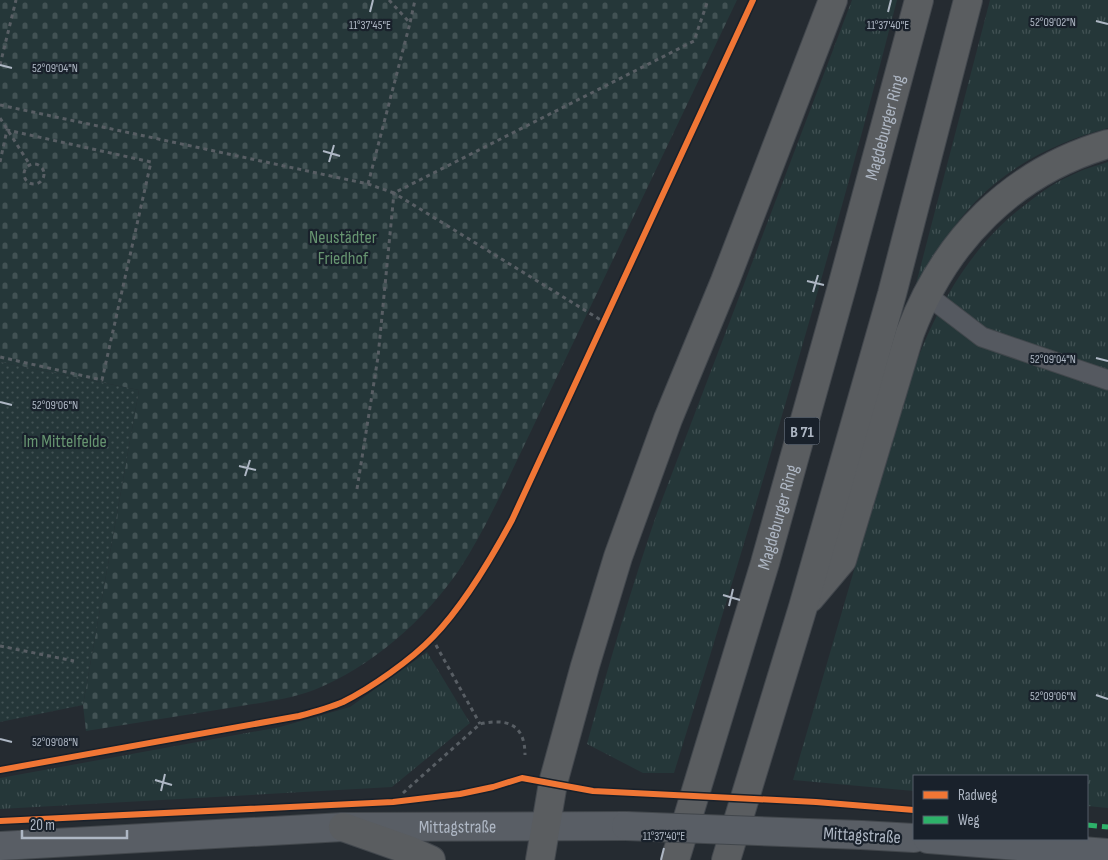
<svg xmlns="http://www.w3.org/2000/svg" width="1108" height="860" font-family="'Sofia Sans Condensed',sans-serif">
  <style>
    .grass { fill: url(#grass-tufts) }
    .cemetery { fill: url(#cemetery-stones) }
    .garden { fill: url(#garden-dots) }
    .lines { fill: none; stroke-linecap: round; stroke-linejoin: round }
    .lane-casing { stroke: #42474c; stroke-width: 21 }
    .secondary-casing { stroke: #42474c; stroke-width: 30 }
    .highway-casing { stroke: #42474d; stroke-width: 30 }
    .path { stroke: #585e64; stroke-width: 3; stroke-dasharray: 4 4; stroke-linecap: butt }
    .lane { stroke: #555960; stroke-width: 19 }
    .secondary { stroke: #595e65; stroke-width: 28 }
    .highway { stroke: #5a5d60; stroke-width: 28 }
    .secondary-bridge-casing { stroke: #42474c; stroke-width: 30; stroke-linecap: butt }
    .secondary-bridge { stroke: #595e65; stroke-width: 28 }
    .quiet { stroke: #2db169; stroke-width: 5; stroke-dasharray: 10 5; stroke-linecap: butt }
    .cycleway-casing { stroke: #19212b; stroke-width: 9 }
    .cycleway { stroke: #f07635; stroke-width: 6 }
    .ticks { fill: none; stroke: #aeb7c4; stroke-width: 2 }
    .labels { text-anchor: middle; stroke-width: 4.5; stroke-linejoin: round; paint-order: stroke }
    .shield { fill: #19212b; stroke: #818a96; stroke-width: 1 }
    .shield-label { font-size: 16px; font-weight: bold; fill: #aeb7c4 }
    .street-label { font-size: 18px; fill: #aeb7c4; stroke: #19212b }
    .park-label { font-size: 18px; fill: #669470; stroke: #19212b }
    .ticks-label { font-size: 12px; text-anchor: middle; fill: #aeb7c4; stroke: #19212b; stroke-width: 4.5; stroke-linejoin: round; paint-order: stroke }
  </style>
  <defs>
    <pattern id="grass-tufts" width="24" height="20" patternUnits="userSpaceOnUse" patternTransform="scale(1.25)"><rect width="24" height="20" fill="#253739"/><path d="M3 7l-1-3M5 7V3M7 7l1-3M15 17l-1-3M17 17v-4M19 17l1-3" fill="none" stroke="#425254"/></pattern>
    <pattern id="cemetery-stones" width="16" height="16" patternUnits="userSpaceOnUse" patternTransform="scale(1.25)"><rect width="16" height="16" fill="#253739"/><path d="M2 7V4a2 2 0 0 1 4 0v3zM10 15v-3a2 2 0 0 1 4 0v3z" fill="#425254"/></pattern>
    <pattern id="garden-dots" width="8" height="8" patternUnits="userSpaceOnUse" patternTransform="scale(1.25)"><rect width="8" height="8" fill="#253739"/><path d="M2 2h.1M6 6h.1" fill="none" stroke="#425254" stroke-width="1.8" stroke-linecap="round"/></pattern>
  </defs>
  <rect width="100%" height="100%" fill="#252b31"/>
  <g class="grass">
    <path d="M852,0H897C830,260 753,517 674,773H643L587,744C608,666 631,589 657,513Z"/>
    <path d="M990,0H1108V128C1060,141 1011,164 976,201C952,226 934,255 916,284Z"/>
    <path d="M1108,162V808L1087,806V776H914V791L793,780L907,388C932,315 967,247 1030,201C1043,191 1057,181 1072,175C1083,169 1096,166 1108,162Z"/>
    <polygon points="427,652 470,723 392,787 0,809 0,778 280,727 350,707"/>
  </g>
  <path class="cemetery" d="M0,0H737L501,494C488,520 475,546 459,570C425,620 370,668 314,690C287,700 257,703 229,708C181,716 134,723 86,731L83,705L139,390L0,362Z"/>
  <polygon class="garden" points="0,362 139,390 83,705 0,722"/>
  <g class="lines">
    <g class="lane-casing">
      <polyline id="lane" points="927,295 982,337 1108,380"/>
    </g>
    <g class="secondary-casing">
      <g id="secondary">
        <polyline points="861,835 914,838"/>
        <polyline points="928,839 1108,853"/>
        <path id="s1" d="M0,846L343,827L626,826"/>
      </g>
    </g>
    <g class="highway-casing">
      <g id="highway">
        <path d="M810,598L842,560L910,333C945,240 1012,172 1108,144"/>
        <polyline points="343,827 411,851 431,860"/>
        <polyline points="540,860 553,783 585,666 618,557 668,419 725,281 833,0"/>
        <path id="s2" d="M675,860L765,563L843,283L919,0"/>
        <polyline points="726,860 803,607 892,294 968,0"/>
      </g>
    </g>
    <g class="path">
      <polyline points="389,0 410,23 415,0"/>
      <polyline points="0,65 16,0"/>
      <polyline points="0,105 368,184 394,193 694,41 708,0"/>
      <polyline points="0,118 30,165"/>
      <polyline points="0,162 7,130 151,162 102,380 0,357"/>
      <circle cx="34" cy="174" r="10"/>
      <polyline points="368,184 410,23"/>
      <polyline points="357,489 378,357 394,193 604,322"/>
      <polyline points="432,638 480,724"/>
      <polyline points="0,646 74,661"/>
      <path d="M403,793L480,724C507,718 525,724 525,755"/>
    </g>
    <use href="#lane" class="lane"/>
    <use href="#secondary" class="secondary"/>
    <use href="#highway" class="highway"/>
    <g class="secondary-bridge-casing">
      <polyline id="secondary-bridge" points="626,826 861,835"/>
    </g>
    <use href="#secondary-bridge" class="secondary-bridge"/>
    <polyline class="quiet" points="1087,825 1108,827"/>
    <g class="cycleway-casing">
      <g id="cycleway">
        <path d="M0,770L299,716C314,712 329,708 343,702C371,688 411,660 433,637C463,606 491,559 512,520L753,0"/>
        <polyline points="0,821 393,802 460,794 493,787 522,778 593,791 816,802 914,810"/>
      </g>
    </g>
    <use href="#cycleway" class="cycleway"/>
  </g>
  <path class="ticks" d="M370,12L373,0M888,12L891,0M1096,21L1108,24M0,65L12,68M323,151L340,156M329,162L334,145M807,281L824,285M813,292L818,275M1096,358L1108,361M0,402L12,405M239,466L256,470M245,476L250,460M723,595L740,600M729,606L733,589M1096,695L1108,699M0,739L12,742M155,780L172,785M161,791L165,774M661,860L664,848"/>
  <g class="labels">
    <rect class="shield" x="784.5" y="417.5" width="35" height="27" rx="4"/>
    <g class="shield-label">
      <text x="802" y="437">B 71</text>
    </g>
    <g class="street-label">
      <text dy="6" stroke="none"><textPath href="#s2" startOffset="762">Magdeburger Ring</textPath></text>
      <text dy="6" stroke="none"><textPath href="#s2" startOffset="358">Magdeburger Ring</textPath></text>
      <text dy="6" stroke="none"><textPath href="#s1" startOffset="458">Mittagstraße</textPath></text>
      <text transform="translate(862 835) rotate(3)" y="6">Mittagstraße</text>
    </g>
    <g class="park-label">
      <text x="343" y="243">Neustädter<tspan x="343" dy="21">Friedhof</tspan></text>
      <text x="65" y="447">Im Mittelfelde</text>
    </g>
  </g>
  <g class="ticks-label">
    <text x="1053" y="26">52°09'02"N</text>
    <text x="370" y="29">11°37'45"E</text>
    <text x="888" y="29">11°37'40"E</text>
    <text x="55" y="72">52°09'04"N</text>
    <text x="1053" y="363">52°09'04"N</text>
    <text x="55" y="409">52°09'06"N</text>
    <text x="1053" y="700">52°09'06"N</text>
    <text x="55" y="746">52°09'08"N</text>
    <text x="664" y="840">11°37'40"E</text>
  </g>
  <rect x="913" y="775" width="175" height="65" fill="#19212b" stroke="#555d68"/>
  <rect x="923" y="791" width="25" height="8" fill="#f07635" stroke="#555d68"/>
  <text x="958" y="800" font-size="15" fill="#aeb7c4">Radweg</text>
  <rect x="923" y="816" width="25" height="8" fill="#2db169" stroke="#555d68"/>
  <text x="958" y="825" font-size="15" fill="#aeb7c4">Weg</text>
  <path d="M22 830v8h105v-8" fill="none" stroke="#aeb7c4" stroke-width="2.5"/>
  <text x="30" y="830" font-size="15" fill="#aeb7c4" stroke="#19212b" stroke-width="4" paint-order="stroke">20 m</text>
</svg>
